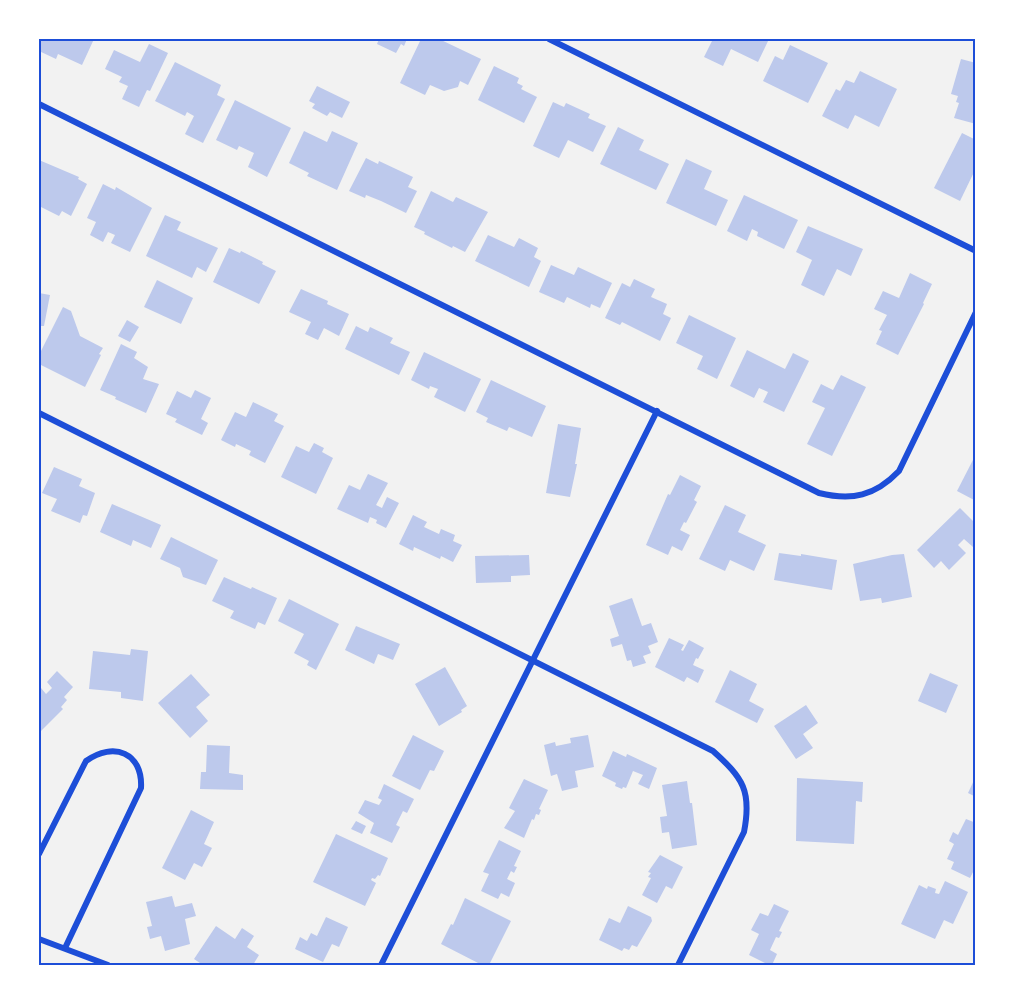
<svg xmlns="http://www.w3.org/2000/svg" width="1015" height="1004" font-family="'IBM Plex Sans',sans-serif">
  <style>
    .building { fill: #bdc9ec }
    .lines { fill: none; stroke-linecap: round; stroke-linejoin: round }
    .minor { stroke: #1d4ed8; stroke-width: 6 }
    .neatline { fill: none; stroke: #1d4ed8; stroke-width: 2 }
  </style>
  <rect width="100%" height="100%" fill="#f2f2f2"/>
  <g class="building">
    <polygon points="39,39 94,39 82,65 58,54 56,59 39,51 41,45"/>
    <polygon points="379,39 407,39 404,46 401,44 396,53 377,44"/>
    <polygon points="421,39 439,39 481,59 468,85 460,81 458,87 444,91 430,85 425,95 400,83"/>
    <polygon points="713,39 769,39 758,62 731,49 723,66 704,57"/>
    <polygon points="149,44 168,53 150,91 147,90 139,107 122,99 128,86 119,82 122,77 105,69 114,50 140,62"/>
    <polygon points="790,45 828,63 808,103 763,81 775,56 783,60"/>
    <polygon points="961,59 976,63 976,124 954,118 959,103 956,102 958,96 951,94"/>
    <polygon points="175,62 221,85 217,95 225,99 203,143 185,134 194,116 187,112 185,116 155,101"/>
    <polygon points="494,66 519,78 517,83 523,86 521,89 537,97 524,123 478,100"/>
    <polygon points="860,71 897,89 879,127 855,115 848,129 822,116 836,89 840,91 846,80 854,83"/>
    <polygon points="317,86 350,102 342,118 330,112 327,116 312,108 315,104 309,101"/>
    <polygon points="235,100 291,128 267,177 248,167 254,153 239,146 237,150 216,140"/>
    <polygon points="553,102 564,107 566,103 590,114 588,118 606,126 593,152 568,140 559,158 533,146"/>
    <polygon points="618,127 644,140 639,150 669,164 656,190 600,164"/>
    <polygon points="304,131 327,142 332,131 358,143 337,190 307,176 309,173 289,163"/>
    <polygon points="962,133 976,140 976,168 960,201 934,188"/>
    <polygon points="366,158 378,164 379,161 413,177 408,187 417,191 406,213 381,201 366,195 365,198 349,191"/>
    <polygon points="686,159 712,171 704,189 728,200 716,226 666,203"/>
    <polygon points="39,160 79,177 78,179 87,184 71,216 62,211 59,216 39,206"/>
    <polygon points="103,184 115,190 116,187 152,208 130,252 111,243 115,235 108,232 103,242 90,235 96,222 87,218"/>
    <polygon points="431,191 453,202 456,197 488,212 465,252 453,246 452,248 424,234 425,232 414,227"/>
    <polygon points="744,195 798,220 784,249 757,236 758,232 752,229 747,241 727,231"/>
    <polygon points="165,215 181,222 177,230 218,248 206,272 197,267 192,278 146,256"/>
    <polygon points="808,226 863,249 851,276 837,269 824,296 801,285 812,260 796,252"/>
    <polygon points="488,235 514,247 519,238 538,248 534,257 541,261 529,287 475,261"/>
    <polygon points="229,248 240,253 241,251 263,262 262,264 276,271 259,304 213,282"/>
    <polygon points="551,265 574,275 578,267 612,283 600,308 591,304 590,308 567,297 564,303 539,292"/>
    <polygon points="910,273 932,284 923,303 924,304 898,355 876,344 882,331 879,330 887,315 874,309 883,291 899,298"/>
    <polygon points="634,279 655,289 651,297 667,304 663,314 671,318 660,341 622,322 620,325 605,318 622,283 630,287"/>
    <polygon points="157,280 193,298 181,324 144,307"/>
    <polygon points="301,289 328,301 327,304 349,314 339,336 324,328 318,340 305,334 311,322 289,312"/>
    <polygon points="39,293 50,295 44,326 39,326"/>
    <polygon points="63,307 71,311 80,336 103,348 99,354 101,355 85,387 39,364 39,355"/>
    <polygon points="689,315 736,338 717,379 697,369 703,356 676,343"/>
    <polygon points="127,320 139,327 130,342 118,336"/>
    <polygon points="356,326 368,332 370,327 393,338 390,343 410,352 399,375 345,349"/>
    <polygon points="121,344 137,352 134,358 148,367 143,379 159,384 146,413 115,399 116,397 100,390"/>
    <polygon points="747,350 785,369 793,353 809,361 784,412 763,402 768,392 759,388 754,398 730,386"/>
    <polygon points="424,352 481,379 465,412 434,397 438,389 430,386 429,389 411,380"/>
    <polygon points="841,375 866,387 832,456 807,444 825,408 812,402 821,384 833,390"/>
    <polygon points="491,380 546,406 532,437 509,427 507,431 486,422 488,418 476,412"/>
    <polygon points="195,390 211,398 201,419 208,423 202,435 175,422 177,419 166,414 177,391 191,398"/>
    <polygon points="253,402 278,414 274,421 284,426 265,463 249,455 251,451 236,444 235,447 221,440 235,412 246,417"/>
    <polygon points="558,424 581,428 575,464 577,464 570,497 546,493"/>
    <polygon points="314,443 324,448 322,452 333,458 316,494 281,477 296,446 309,452"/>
    <polygon points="976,454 976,501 957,491"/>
    <polygon points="54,467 82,479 79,486 95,493 87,516 83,515 80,523 51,511 57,499 42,493"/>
    <polygon points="368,474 388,483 376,505 382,508 387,497 399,503 386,528 376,523 377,520 370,517 368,523 337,509 349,485 360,490"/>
    <polygon points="680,475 701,486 694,500 697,502 686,523 684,522 680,530 690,535 682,551 672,546 668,555 646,545 668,494 670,495"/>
    <polygon points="112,504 161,525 151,548 133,540 131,546 100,532"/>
    <polygon points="725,505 746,515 738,532 766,545 754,571 730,560 725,571 699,559"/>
    <polygon points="960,508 976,524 976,545 973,547 964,539 958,545 966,553 949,570 941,561 934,568 917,550"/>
    <polygon points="413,515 427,522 424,527 439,534 441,529 455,535 453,541 462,545 453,562 441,556 440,559 414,547 413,551 399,544"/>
    <polygon points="171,537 218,560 206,585 183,577 180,568 160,559"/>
    <polygon points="779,553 801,556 801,554 837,560 832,590 774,580"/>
    <polygon points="904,554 912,597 882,603 881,598 860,601 853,564 892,555"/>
    <polygon points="529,555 530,575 511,576 511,582 476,583 475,556"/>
    <polygon points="224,577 251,589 252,587 277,598 265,625 258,622 255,629 230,618 234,611 212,601"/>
    <polygon points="632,598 642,626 651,623 658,642 648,646 651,653 643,656 646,663 633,667 631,660 627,661 622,644 612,647 610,639 619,636 609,606"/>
    <polygon points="289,599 339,624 316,670 307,665 309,661 294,653 304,634 278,621"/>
    <polygon points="356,626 400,644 393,660 378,654 374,664 345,650"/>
    <polygon points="669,638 684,645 681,650 683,651 689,640 704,648 698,659 696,658 693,665 704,670 698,683 687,677 684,682 655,667"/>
    <polygon points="131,649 148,651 143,701 121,698 121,692 89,689 93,651 130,655"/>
    <polygon points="445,667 467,706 461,710 462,712 439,726 415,684"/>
    <polygon points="730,670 757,684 749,701 764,709 757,723 715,702"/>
    <polygon points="57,671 73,687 64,697 67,700 61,707 63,709 41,731 39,730 39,690 41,688 46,694 52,688 47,682"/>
    <polygon points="930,673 958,685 946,713 918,701"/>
    <polygon points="191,674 210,695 196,707 208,721 190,738 158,703"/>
    <polygon points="806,705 818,723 803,734 813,748 796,759 774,726"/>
    <polygon points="413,735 444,751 434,771 430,770 420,790 392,776"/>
    <polygon points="588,735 594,767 575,771 578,787 562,791 557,774 551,776 544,745 555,742 556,746 571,743 570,738"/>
    <polygon points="207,745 230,746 229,773 243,775 243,790 200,789 201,772 206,772"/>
    <polygon points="613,751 626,757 627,754 657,768 649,789 638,784 643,775 633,771 626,788 623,787 622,789 615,786 616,783 602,776"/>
    <polygon points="976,776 976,797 968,793"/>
    <polygon points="797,778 863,782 862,802 856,801 854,844 796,841"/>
    <polygon points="524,779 548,790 539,809 541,810 539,815 536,814 534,820 532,819 524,838 504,828 515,811 509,808"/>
    <polygon points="687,781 690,803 692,803 697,845 672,849 669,832 662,833 660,817 667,816 662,785"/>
    <polygon points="384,784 414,799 407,813 403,811 396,825 400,827 392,843 370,833 374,823 358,813 365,800 379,805 382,800 378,798"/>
    <polygon points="191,810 214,822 204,844 212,848 202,867 194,863 185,880 162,868"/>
    <polygon points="966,819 976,823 976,866 970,878 951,869 954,862 947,859 954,844 949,841 953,832 958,835"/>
    <polygon points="356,821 366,826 362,834 351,829"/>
    <polygon points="336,834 388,858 380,876 378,875 375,879 372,878 371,880 376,883 365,906 313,882"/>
    <polygon points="499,840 521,851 514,866 517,867 514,873 511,871 507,879 515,883 509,897 501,893 498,899 481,891 489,874 483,872"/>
    <polygon points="660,855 683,867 672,889 666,886 657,903 642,895 651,878 648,877 651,873 648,872"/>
    <polygon points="945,881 968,892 953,924 944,920 935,939 901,924 919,885 927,889 928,886 936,889 935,893 939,894"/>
    <polygon points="172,896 175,907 192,903 196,916 185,919 190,944 165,951 161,936 150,939 147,927 152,926 146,902"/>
    <polygon points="465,898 511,921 489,965 482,965 441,944 451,924 453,925"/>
    <polygon points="774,904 789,911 779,931 782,932 779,938 776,937 770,950 777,954 772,965 769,965 749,955 759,934 751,930 760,913 768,916"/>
    <polygon points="628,906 651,917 652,921 637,947 632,945 629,950 624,948 622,951 599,940 609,918 620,923"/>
    <polygon points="326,917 348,927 339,947 332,944 323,962 295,949 300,937 307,941 311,933 317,936"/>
    <polygon points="216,926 235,939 242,928 254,936 247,947 259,955 253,965 203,965 194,959"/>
  </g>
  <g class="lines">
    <g class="minor">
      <polyline points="549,39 976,251"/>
      <path d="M39,104L819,493C852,501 875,496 899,471L976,312"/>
      <path d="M39,413L713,751C743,778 752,791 744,832L678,965"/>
      <path d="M39,854L86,761C114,741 143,753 141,788L65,948"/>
      <polyline points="39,939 108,965"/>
      <polyline points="381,965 657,411"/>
    </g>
  </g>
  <rect width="1015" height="1004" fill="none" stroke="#ffffff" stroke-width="81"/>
  <rect x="40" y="40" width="934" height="924" class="neatline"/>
</svg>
